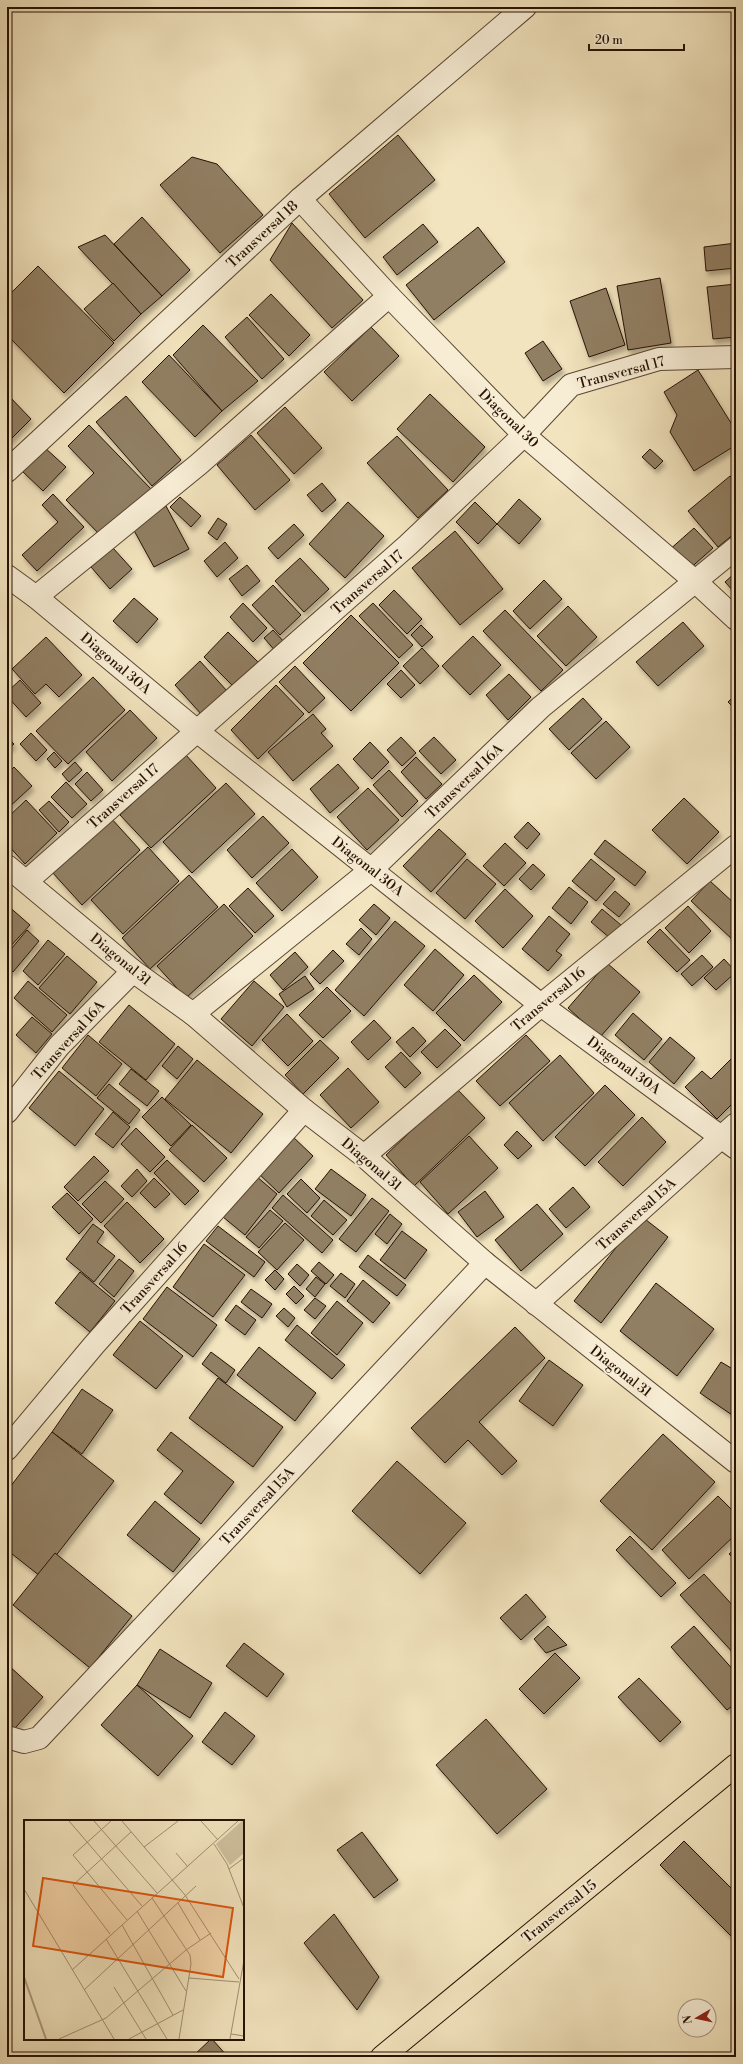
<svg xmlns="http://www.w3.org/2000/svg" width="743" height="2064" font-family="'Libre Bodoni',serif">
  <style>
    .building { fill: #917f64; stroke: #271103; filter: url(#shadow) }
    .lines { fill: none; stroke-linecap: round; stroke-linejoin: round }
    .minor-casing { stroke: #5a4632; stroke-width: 24 }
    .major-casing { stroke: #271103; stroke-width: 24 }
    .minor { stroke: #f7edd5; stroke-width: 22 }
    .major { stroke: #f2e4be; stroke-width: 22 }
    .labels { text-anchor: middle; stroke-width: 4; stroke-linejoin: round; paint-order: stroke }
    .street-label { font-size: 14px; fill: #271103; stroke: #f7edd5 }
    .inset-river { fill: none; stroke: #ad9c7e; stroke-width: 2 }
    .inset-road { fill: none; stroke: #a19073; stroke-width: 1 }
    .view { fill: #de550c; fill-opacity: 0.15; stroke: #de550c; stroke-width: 2 }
    .inset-edge { fill: none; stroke: #271103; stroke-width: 2 }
  </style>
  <defs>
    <filter id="shadow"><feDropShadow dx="2.5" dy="4.5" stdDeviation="2" flood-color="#0004"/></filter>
  </defs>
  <rect width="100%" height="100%" fill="#f2e4be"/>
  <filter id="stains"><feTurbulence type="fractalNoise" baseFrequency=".005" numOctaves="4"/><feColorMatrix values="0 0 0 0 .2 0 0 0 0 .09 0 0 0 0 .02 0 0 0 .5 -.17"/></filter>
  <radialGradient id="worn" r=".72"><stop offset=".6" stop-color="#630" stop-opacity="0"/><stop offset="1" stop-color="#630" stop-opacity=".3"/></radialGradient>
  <g class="building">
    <polygon points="398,135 435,180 365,238 329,194"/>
    <polygon points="192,157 217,164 263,215 220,253 160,185"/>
    <polygon points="142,217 190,270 162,296 114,244"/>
    <polygon points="292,223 363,300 332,328 270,260"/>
    <polygon points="423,224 438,242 397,275 383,257"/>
    <polygon points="478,227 505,262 434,320 406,285"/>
    <polygon points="105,235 162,296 141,314 78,247"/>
    <polygon points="736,243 736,268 706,271 704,247"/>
    <polygon points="38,266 114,343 64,393 7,335 7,297"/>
    <polygon points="660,278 671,343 628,350 617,286"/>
    <polygon points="113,283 141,314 114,341 84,309"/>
    <polygon points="736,284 736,337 713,339 707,287"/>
    <polygon points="606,288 625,345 589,357 570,301"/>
    <polygon points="271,294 310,335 289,356 249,315"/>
    <polygon points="247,317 284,359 262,379 225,337"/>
    <polygon points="203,325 258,381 222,411 173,355"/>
    <polygon points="371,327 399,356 352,401 324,372"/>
    <polygon points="543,341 562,369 543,381 525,353"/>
    <polygon points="169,355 222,411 195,437 142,382"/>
    <polygon points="698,370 736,431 736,445 694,471 670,432 677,415 664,392"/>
    <polygon points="7,394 31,419 7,443"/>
    <polygon points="430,394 485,447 453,482 397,429"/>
    <polygon points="126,396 181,460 152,486 96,422"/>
    <polygon points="285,407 322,448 294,474 257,433"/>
    <polygon points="89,425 151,489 103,538 66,500 94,473 68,446"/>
    <polygon points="251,435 290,480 255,510 217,465"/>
    <polygon points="397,436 448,490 418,518 367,463"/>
    <polygon points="44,447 66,467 43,491 22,471"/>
    <polygon points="650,449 663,461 655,469 642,457"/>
    <polygon points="736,469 736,478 731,473"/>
    <polygon points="730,476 736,483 736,532 718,547 688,511"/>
    <polygon points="322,483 336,500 322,512 307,495"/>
    <polygon points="53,494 84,527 37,571 22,555 58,522 42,505"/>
    <polygon points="180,497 201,516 191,527 170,507"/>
    <polygon points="519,499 541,519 519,544 497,524"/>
    <polygon points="348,502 384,536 345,578 309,544"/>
    <polygon points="475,502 497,524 478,544 456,522"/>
    <polygon points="166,506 189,549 154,567 131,525"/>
    <polygon points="218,518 227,524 217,540 208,533"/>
    <polygon points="294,524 304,535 278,559 268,548"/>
    <polygon points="694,528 713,548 687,571 668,551"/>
    <polygon points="455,531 503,589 460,625 412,568"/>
    <polygon points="225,542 238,558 217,577 204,561"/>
    <polygon points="113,548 132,569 110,589 91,567"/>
    <polygon points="300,558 329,589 304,612 275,581"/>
    <polygon points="247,565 260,581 242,596 229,579"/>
    <polygon points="736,572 736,594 725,582"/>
    <polygon points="544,580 562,599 530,629 513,611"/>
    <polygon points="273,585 301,615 280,635 252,605"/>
    <polygon points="394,590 422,619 407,634 379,605"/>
    <polygon points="134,598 158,619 137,643 113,621"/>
    <polygon points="243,603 267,628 253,642 230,617"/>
    <polygon points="373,603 413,645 399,658 359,616"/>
    <polygon points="568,606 597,637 566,666 537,636"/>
    <polygon points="505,610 563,670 541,691 483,631"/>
    <polygon points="351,615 399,663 351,711 303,663"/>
    <polygon points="683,622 704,646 658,686 636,662"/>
    <polygon points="421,625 433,637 422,647 411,635"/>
    <polygon points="273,630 286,644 277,653 264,638"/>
    <polygon points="228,632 259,663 235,688 204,657"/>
    <polygon points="473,636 501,665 470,695 442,666"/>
    <polygon points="46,637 82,675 59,697 46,684 35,694 12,669"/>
    <polygon points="422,648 439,666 420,684 403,666"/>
    <polygon points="200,661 227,691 202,715 175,685"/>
    <polygon points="295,666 325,698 309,713 279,682"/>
    <polygon points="401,670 415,685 401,698 387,684"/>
    <polygon points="509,674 531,697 508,720 486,695"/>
    <polygon points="93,677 125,710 68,764 36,731"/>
    <polygon points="20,680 41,703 26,717 7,696 7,692"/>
    <polygon points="276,685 304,714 258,759 231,730"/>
    <polygon points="736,694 736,710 728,702"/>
    <polygon points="583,698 602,719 569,750 549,729"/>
    <polygon points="130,710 157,738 112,781 86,752"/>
    <polygon points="313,714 326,729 321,733 333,746 293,781 268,752"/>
    <polygon points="606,721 630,747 596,779 571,753"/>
    <polygon points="31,733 47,750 36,761 20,744"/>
    <polygon points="7,737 14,744 7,750"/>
    <polygon points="401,737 416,753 402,766 387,750"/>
    <polygon points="434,737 456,760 441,774 419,751"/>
    <polygon points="370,742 389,762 372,779 353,759"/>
    <polygon points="54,752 62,761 55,768 47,759"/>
    <polygon points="185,754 216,788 151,848 120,815"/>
    <polygon points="416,757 442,784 426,799 401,772"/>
    <polygon points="75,762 82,770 69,782 62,774"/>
    <polygon points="338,764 359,788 330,813 310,789"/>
    <polygon points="14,767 32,786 7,809 7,774"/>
    <polygon points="389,770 418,801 402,817 373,785"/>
    <polygon points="87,772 103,790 91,801 75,784"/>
    <polygon points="66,782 87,804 72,818 51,797"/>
    <polygon points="226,783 255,814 192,873 163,842"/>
    <polygon points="368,788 399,820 367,850 337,817"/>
    <polygon points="684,798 719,832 687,864 652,830"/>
    <polygon points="26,800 57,833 25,864 7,844 7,818"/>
    <polygon points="49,801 69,822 59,832 39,810"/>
    <polygon points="263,816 289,843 252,878 227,850"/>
    <polygon points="110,817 140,850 82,905 52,872"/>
    <polygon points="528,822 540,834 527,849 514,837"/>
    <polygon points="439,829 466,854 431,892 403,866"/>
    <polygon points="605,840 646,872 635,886 594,854"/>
    <polygon points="505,843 526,863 504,886 483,866"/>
    <polygon points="148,847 179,881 123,934 91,900"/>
    <polygon points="292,849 318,877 282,911 256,883"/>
    <polygon points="467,859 496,884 465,919 436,893"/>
    <polygon points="591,859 615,879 596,901 572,881"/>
    <polygon points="533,864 545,875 531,890 519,879"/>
    <polygon points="189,875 218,907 150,969 122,938"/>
    <polygon points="710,881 736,905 736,937 733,940 691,901"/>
    <polygon points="569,887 588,902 571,924 552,908"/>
    <polygon points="248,888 274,916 255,933 229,906"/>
    <polygon points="505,889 533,916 503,948 475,921"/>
    <polygon points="615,891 630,904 619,917 603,904"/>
    <polygon points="224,904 253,936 186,998 157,966"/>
    <polygon points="374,904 390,918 376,935 359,920"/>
    <polygon points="7,905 30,925 7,950"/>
    <polygon points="688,906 711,931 689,953 665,928"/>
    <polygon points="602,909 621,925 610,938 591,922"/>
    <polygon points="549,916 570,934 556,951 562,955 548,971 522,949"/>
    <polygon points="395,921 425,946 364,1016 335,990"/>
    <polygon points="361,928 372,939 359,955 346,944"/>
    <polygon points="660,929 690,960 677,972 647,942"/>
    <polygon points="27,930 39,941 13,972 7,967 7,954"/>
    <polygon points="48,940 65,954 38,985 23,971"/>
    <polygon points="435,949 464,975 433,1011 404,985"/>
    <polygon points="333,950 344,961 320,984 310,974"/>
    <polygon points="295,952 308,967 283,990 270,975"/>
    <polygon points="702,955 713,967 692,986 681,974"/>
    <polygon points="67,956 97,982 70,1014 39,988"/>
    <polygon points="724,959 736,972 716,990 704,978"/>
    <polygon points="607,963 640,992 600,1037 568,1008"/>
    <polygon points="474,975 502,1002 464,1041 436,1013"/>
    <polygon points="305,976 314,989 287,1007 279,994"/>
    <polygon points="28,981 67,1015 52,1032 14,998"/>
    <polygon points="254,981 284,1007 252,1046 221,1019"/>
    <polygon points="327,987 351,1011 323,1038 299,1015"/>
    <polygon points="129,1005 175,1044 146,1080 99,1042"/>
    <polygon points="633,1013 662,1039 644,1060 615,1035"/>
    <polygon points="287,1014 313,1041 288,1066 262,1040"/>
    <polygon points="32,1017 52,1034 36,1053 16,1035"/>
    <polygon points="374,1020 391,1038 368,1060 351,1042"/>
    <polygon points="413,1027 426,1041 410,1057 396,1042"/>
    <polygon points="445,1029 461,1045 437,1068 421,1052"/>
    <polygon points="88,1035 122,1064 96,1096 62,1068"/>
    <polygon points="526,1035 550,1061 500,1106 476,1081"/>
    <polygon points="670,1037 695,1058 674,1084 649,1062"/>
    <polygon points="320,1040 339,1058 303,1094 285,1075"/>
    <polygon points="178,1046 193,1059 177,1079 162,1066"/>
    <polygon points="401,1052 421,1073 405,1088 385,1067"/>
    <polygon points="736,1054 736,1100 717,1119 685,1087 702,1071 711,1079"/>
    <polygon points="560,1055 594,1093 543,1141 509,1103"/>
    <polygon points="197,1060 263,1114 231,1153 165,1099"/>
    <polygon points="348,1068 379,1102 351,1128 320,1095"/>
    <polygon points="131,1069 159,1091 147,1106 119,1084"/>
    <polygon points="59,1071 104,1109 75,1146 29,1108"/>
    <polygon points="109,1084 140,1110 129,1124 97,1098"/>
    <polygon points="605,1085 635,1115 585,1166 555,1137"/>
    <polygon points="456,1088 485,1118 414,1186 386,1155"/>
    <polygon points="162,1097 191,1125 171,1146 142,1117"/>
    <polygon points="113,1112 130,1127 113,1148 95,1134"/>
    <polygon points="642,1117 666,1142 623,1186 598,1162"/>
    <polygon points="192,1125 227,1158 204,1182 169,1150"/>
    <polygon points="136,1128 165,1157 150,1172 121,1144"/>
    <polygon points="517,1131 532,1146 518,1159 504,1145"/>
    <polygon points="290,1134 313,1156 279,1193 256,1171"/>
    <polygon points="469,1136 498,1168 448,1214 420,1182"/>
    <polygon points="94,1156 109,1171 78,1201 64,1187"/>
    <polygon points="167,1160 199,1191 185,1205 154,1173"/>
    <polygon points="137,1169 147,1181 132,1197 121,1186"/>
    <polygon points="331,1169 366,1195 351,1216 315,1189"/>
    <polygon points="256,1176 277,1194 245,1235 223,1217"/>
    <polygon points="154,1178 170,1194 155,1208 140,1193"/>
    <polygon points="301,1179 320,1198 307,1213 287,1194"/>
    <polygon points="105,1181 124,1199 101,1223 82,1204"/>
    <polygon points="573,1187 590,1207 566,1228 549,1209"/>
    <polygon points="485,1191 504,1217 477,1237 458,1212"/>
    <polygon points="67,1193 93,1219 79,1234 52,1207"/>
    <polygon points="283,1195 333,1240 322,1253 272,1208"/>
    <polygon points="372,1198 389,1211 356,1252 339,1239"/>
    <polygon points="324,1200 347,1220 333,1235 311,1216"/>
    <polygon points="127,1202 164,1239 140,1263 104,1226"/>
    <polygon points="537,1204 563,1234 521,1271 495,1240"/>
    <polygon points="270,1210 283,1221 259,1248 246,1237"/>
    <polygon points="390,1214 402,1224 387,1244 375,1234"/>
    <polygon points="641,1216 668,1237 601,1323 574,1301"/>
    <polygon points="285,1223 304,1240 277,1270 258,1252"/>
    <polygon points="93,1224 104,1232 97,1242 115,1256 94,1282 66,1259"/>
    <polygon points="218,1226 265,1262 254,1277 206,1241"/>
    <polygon points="402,1231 427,1250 405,1279 380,1260"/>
    <polygon points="204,1244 245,1275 213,1317 173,1287"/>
    <polygon points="368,1255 406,1285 397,1296 359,1267"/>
    <polygon points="119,1259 134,1271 114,1297 99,1284"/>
    <polygon points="319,1262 334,1275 326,1284 311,1271"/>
    <polygon points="297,1264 309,1275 300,1286 288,1274"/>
    <polygon points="275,1270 284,1279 275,1290 265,1280"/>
    <polygon points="80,1272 115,1301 90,1332 55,1303"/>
    <polygon points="341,1273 355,1284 345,1298 330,1286"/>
    <polygon points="316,1277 325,1284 315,1297 306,1289"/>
    <polygon points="363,1280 390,1303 373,1323 347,1301"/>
    <polygon points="656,1283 714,1329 677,1376 620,1331"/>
    <polygon points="294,1286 304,1296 296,1304 286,1294"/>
    <polygon points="167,1287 217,1325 193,1357 143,1319"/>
    <polygon points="251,1289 272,1304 262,1318 241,1302"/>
    <polygon points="315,1298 326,1306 315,1319 304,1310"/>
    <polygon points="337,1301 363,1323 337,1355 311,1333"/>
    <polygon points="236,1305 256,1320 245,1335 225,1320"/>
    <polygon points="284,1308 295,1318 288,1327 276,1316"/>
    <polygon points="140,1321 183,1356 156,1389 113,1355"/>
    <polygon points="297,1325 345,1365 332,1379 285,1340"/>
    <polygon points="515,1327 545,1358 479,1422 517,1461 502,1475 468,1440 445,1463 411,1428"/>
    <polygon points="259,1347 316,1393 295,1421 237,1375"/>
    <polygon points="211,1352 235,1370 226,1383 202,1364"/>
    <polygon points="549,1360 583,1385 553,1426 519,1401"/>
    <polygon points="721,1362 736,1371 735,1417 700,1393"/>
    <polygon points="218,1378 283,1427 253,1467 189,1418"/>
    <polygon points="82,1389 113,1410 82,1454 52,1432"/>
    <polygon points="52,1432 114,1481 40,1576 7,1550 7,1491"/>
    <polygon points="171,1432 234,1482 201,1524 164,1494 183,1471 157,1450"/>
    <polygon points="663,1434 715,1482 652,1550 600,1501"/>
    <polygon points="397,1461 466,1523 420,1574 352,1511"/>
    <polygon points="718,1496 736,1514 736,1534 689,1579 662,1550"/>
    <polygon points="155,1501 200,1539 173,1572 127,1535"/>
    <polygon points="630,1536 676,1583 661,1597 616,1550"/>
    <polygon points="736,1547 736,1561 729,1554"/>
    <polygon points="55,1553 132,1616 90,1668 13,1605"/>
    <polygon points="704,1574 736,1609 736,1656 680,1595"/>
    <polygon points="526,1594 546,1617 521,1640 500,1618"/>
    <polygon points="548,1626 567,1645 546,1653 534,1639"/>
    <polygon points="694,1626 736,1673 736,1703 727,1710 671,1647"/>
    <polygon points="244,1643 284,1674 267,1697 226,1666"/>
    <polygon points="160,1649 212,1683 190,1718 137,1685"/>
    <polygon points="555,1653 580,1678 544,1714 519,1689"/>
    <polygon points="7,1664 43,1697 7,1737"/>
    <polygon points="639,1678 681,1722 660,1742 618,1697"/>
    <polygon points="137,1685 193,1736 158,1776 101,1725"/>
    <polygon points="225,1712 255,1736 232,1765 202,1742"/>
    <polygon points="486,1719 547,1789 497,1834 436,1765"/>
    <polygon points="362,1832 398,1880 374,1898 337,1850"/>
    <polygon points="684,1841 736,1893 736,1941 660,1865"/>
    <polygon points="334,1914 379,1977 357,2010 304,1943"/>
    <polygon points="212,2039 228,2057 192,2057 211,2039"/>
  </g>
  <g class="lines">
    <g class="minor-casing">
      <g id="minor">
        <polyline points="300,199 389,296 524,435 696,582 736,619"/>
        <polyline points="7,471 300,199 525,7"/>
        <polyline points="7,576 36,597 197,731 541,1005 736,1148"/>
        <polyline points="36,597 199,464 389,296"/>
        <polyline points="7,866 133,971 193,1014 304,1110 364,1156 485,1263 736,1462"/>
        <polyline points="27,881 408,545 524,435 571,385 659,359 736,357"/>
        <polyline points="193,1014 372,869 541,707 736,548"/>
        <polyline points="7,1112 59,1046 133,971"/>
        <polyline points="364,1156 541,1005 736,846"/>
        <polyline points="536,1304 736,1124"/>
        <polyline points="7,1449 94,1345 304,1110"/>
        <polyline points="7,1737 24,1742 39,1738 485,1263"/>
      </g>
    </g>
    <g class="major-casing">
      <polyline id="major" points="382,2057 736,1765"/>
    </g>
    <use href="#minor" class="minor"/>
    <use href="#major" class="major"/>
  </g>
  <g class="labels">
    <g class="street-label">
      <text transform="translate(262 234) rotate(-43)" y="5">Transversal 18</text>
      <text transform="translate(621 372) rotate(-15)" y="5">Transversal 17</text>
      <text transform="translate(509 418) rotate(44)" y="5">Diagonal 30</text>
      <text transform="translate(367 582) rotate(-41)" y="5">Transversal 17</text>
      <text transform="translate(116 663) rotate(40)" y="5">Diagonal 30A</text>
      <text transform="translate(464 781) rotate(-44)" y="5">Transversal 16A</text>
      <text transform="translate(123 796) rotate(-42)" y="5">Transversal 17</text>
      <text transform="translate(368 866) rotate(38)" y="5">Diagonal 30A</text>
      <text transform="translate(121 959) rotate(39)" y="5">Diagonal 31</text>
      <text transform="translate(548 999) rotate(-40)" y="5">Transversal 16</text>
      <text transform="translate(68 1040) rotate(-48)" y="5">Transversal 16A</text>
      <text transform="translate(624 1065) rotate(36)" y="5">Diagonal 30A</text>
      <text transform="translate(372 1164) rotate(40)" y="5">Diagonal 31</text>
      <text transform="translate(636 1214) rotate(-42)" y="5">Transversal 15A</text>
      <text transform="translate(154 1278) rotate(-48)" y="5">Transversal 16</text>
      <text transform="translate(621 1371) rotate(38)" y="5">Diagonal 31</text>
      <text transform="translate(257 1506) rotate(-47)" y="5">Transversal 15A</text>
      <text transform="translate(559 1911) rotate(-39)" y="5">Transversal 15</text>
    </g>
  </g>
  <g transform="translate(24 1820)">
    <rect width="220" height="220" fill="#f2e4be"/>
    <path d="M218,1H220V33L206,45L192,24Z" fill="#cfc09e"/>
    <path class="inset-river" d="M0,157L22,219"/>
    <path class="inset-road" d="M45,1L118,86M70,1L133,73M87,1L49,35L103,100M98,1L161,75L215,159M177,1L194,20M190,24L203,44L220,88M120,27L154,1M152,33L164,47M205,49L220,38M0,69L90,219M128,78L166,135L167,144L155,219M154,83L176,120M113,91L162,171M98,105L149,195M86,114L49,65L107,12M82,119L143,219M48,150L214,1M165,158L215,162M90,167L122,219M60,170L172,66M207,214L220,216M35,219L82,198L162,130L187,113M105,219L159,190M206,219L220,140"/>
    <path class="view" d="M19,58L209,88L199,157L9,126Z"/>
    <rect width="220" height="220" class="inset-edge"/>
  </g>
  <rect width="743" height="2064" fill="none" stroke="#f2e4be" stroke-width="24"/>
  <rect x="8" y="8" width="727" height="2048" fill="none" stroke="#271103" stroke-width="2"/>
  <rect x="12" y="12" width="719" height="2040" fill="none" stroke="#271103"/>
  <g transform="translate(697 2018) rotate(261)"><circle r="19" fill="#f7edd5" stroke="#a49581"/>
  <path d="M0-3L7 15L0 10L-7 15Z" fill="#8f2418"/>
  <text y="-6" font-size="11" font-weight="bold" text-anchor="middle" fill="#271103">N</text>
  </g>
  <path d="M589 44v6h95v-6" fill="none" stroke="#271103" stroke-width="2"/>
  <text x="595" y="44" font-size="12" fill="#271103" stroke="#f7edd5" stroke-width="3" paint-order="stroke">20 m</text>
  <rect width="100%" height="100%" filter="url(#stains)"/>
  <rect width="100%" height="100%" fill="url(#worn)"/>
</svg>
